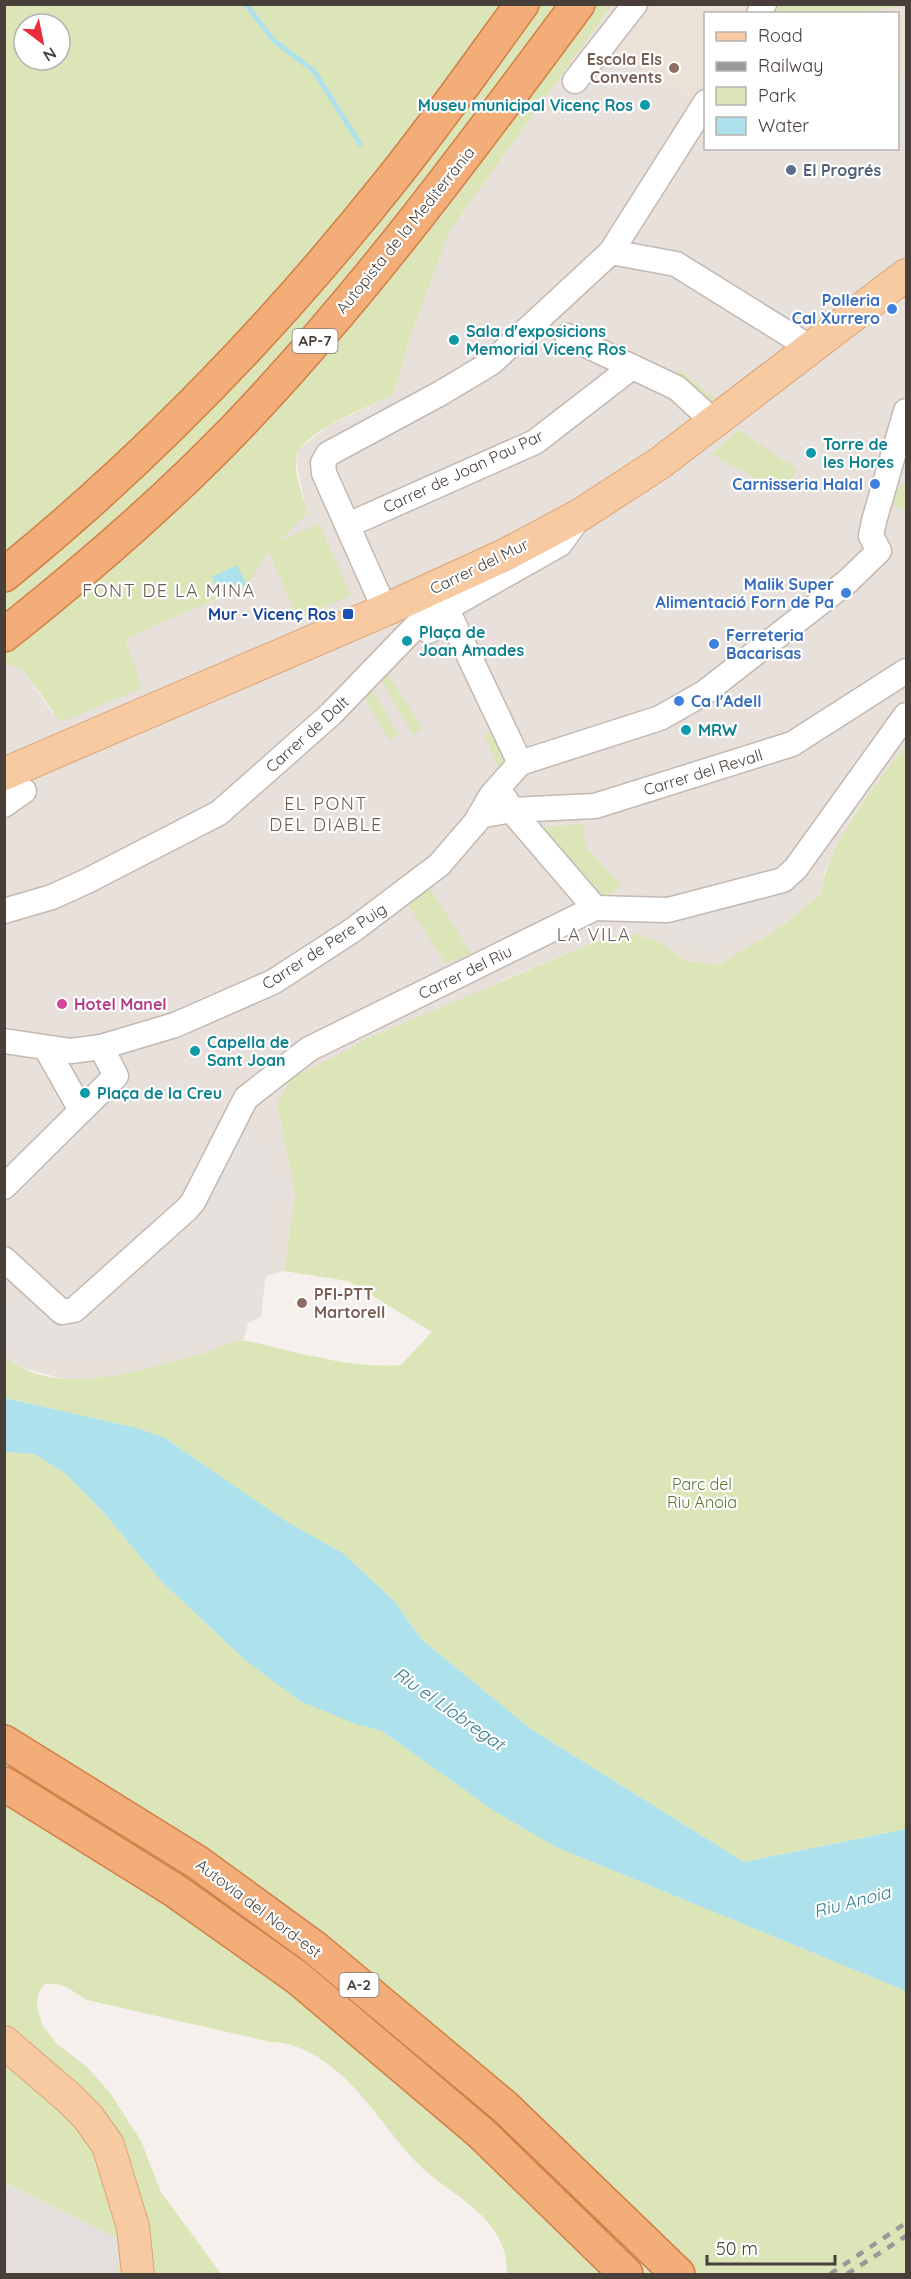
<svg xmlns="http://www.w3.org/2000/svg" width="911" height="2279" font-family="Quicksand,sans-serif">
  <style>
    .residential { fill: #e8e0da; fill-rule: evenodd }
    .industrial { fill: #e4dfdd }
    .education { fill: #ece1d7 }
    .green { fill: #dce5b8; fill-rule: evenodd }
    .parking { fill: #e4e1df }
    .water { fill: #ade1ec }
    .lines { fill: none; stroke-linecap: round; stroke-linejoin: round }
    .stream { stroke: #ade1ec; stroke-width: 5 }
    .minor-casing { stroke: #c3b8b2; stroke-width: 27 }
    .major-casing { stroke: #dca372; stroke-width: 34 }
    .highway-casing { stroke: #d27e48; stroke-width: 36 }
    .minor { stroke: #fff; stroke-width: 24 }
    .major { stroke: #f7caa2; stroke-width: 32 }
    .highway { stroke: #f3ad78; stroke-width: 33 }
    .rail { stroke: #999; stroke-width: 4.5; stroke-dasharray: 8 8; stroke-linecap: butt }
    .education-dot { fill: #8d6e63; stroke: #fff; stroke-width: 2 }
    .culture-dot { fill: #0f9aa8; stroke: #fff; stroke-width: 2 }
    .service-dot { fill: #5c6f8a; stroke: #fff; stroke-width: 2 }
    .shop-dot { fill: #3f7fe0; stroke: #fff; stroke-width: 2 }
    .transit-dot { fill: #1a4fb4; stroke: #fff; stroke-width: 2 }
    .hotel-dot { fill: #d1479c; stroke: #fff; stroke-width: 2 }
    .labels { text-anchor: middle; stroke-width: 4.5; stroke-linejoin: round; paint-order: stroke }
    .shield { fill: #fff; stroke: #7f7975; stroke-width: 1.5 }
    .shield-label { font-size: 15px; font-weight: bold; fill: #483f3a }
    .education-label { font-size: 16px; font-weight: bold; fill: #785e54; stroke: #fff; text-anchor: end }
    .culture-label { font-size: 16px; font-weight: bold; fill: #0d838f; stroke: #fff; text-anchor: start }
    .service-label { font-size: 16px; font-weight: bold; fill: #4e5e75; stroke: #fff; text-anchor: start }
    .street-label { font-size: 16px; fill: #483f3a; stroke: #fff }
    .shop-label { font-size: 16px; font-weight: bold; fill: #366cbe; stroke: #fff; text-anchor: end }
    .transit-label { font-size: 16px; font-weight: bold; fill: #164399; stroke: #fff; text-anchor: end }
    .hotel-label { font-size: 16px; font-weight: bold; fill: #b23c85; stroke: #fff; text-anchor: start }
    .park-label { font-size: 16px; fill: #5c7730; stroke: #fff }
    .neighbourhood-label { font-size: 18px; letter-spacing: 1.5px; fill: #6b5b52; stroke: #fff }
    .water-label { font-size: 18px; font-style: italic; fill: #327d8e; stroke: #fff }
  </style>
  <rect width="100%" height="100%" fill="#f5f0ec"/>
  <path class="residential" d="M612,5H906V745L852,817L825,870L820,895L775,931L718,965L687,961L662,944L640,935L627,933L597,941L501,981L277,1103L295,1194L284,1271L262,1277L243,1340L202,1354L120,1376L87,1380L64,1379L20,1367L5,1356V666L12,665L22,669L53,714L125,639L248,585L263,555L307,514L296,460L299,449L328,426L393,395L410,338L449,232ZM706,14H898V148H706Z"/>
  <polygon class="industrial" points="4,2183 120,2239 118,2274 5,2274"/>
  <g class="education">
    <polygon points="645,5 752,5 747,13 706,14 705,89 696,105 613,48"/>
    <polygon points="906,8 906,81 898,71 898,14 878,14"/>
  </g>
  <g class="green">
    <path d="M4,5H612L449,232L410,338L393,395C371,406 297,433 296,459C294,477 304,496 307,514L279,541L319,524L351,595L298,618L268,551L248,585L125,639L142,688L61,722L22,669L12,665L5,666ZM24,24H60V60H24Z"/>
    <polygon points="773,5 906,5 857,13 768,14"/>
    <polygon points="680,370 715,398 704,406 672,377"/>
    <polygon points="739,430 797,469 783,493 711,454"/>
    <polygon points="900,484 906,487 906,511 890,505"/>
    <polygon points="385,670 422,728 413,735 379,676"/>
    <polygon points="369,684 398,734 389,740 361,692"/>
    <polygon points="498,729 510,759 499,768 484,735"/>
    <path d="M906,745V1829L744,1862L531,1729L421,1639L395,1602L343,1553L287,1522L165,1438L137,1428L5,1398V1356C54,1401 145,1369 201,1354C215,1351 231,1339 245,1341C258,1342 272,1347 285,1350C324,1359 361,1368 401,1365L432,1332L348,1281L284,1271L295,1194L277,1103L291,1079L371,1037L597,941L627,933L640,935L662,944L687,961L718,965L775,931L820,895C831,837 871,792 906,745Z"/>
    <polygon points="583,824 585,846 622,886 598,900 532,828"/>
    <polygon points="426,882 471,953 446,964 405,900"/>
    <path d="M4,1452L34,1454L65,1473L104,1513L161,1581L245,1660L356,1724L382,1731L494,1811L556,1847L906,1991V2274H506C510,2256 498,2233 486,2220C465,2197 436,2183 415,2161C386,2130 364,2091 329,2065C312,2052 292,2042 271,2042L87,2000C71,1991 62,1980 43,1985L38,1995L37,2007L43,2026L57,2044L87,2067L110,2093L141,2141L161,2192L221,2274H118L120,2239L5,2183Z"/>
  </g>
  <g class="parking">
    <polygon points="799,875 798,892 785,910 736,940 702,947 680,939 656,912"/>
    <polygon points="246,1131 261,1147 276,1183 261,1317 202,1344 142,1359 22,1355 5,1344 4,1311 22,1294 47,1317 97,1319 202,1223 223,1170"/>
  </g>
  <g class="water">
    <polygon points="237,565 246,584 220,595 212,577"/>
    <polygon points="5,1398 137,1428 165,1438 287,1522 343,1553 395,1602 421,1639 531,1729 744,1862 906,1829 906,1991 556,1847 494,1811 382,1731 356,1724 300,1701 245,1660 161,1581 104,1513 65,1473 34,1454 5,1452"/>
  </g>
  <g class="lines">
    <polyline class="stream" points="246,4 273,40 314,71 360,144"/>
    <g class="minor-casing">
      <g id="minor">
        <polyline points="759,14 764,4"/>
        <polyline points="575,81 635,4"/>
        <polyline points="611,252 676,264 811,348"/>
        <polyline points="567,336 677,388 714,422"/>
        <polyline points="348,525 535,442 632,367"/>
        <polyline points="385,610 324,473 323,463 328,454 441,393 491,363 611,252 706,102"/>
        <polyline points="429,631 450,616 520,763"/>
        <polyline points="506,800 511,810 595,908"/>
        <polyline points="4,805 24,791"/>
        <polyline points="479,816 511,810 595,806 792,744 906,671"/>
        <polyline points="4,911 52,897 87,881 219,813 331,714 417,625 560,544 580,516"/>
        <polyline points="4,1041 71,1051 101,1047 175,1025 273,982 353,930 439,865 476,822 491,796 520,763 660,718 704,693 848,581 879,551 871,536 874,521 906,411"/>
        <polyline points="46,1048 81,1110"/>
        <polyline points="4,1187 116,1076 101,1047"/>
        <polyline points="4,1259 62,1312 74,1310 187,1209 193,1202 246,1098 309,1049 595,908 668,910 783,880 796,868 906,715"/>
      </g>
    </g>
    <g class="major-casing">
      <g id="major">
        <polyline points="4,774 385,610 507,554 580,515 660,463 906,275"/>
        <polyline points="4,2042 68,2097 88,2117 108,2145 133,2227 138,2274"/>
      </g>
    </g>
    <g class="highway-casing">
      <g id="highway">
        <path d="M4,575C148,458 277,324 392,179C437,123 479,63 522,4"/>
        <path d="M4,635C86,570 165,502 237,427C362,296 470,150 578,4"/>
        <polyline points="4,1742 197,1862 315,1948 505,2107 678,2274"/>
        <polyline points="4,1784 174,1890 298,1978 481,2133 626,2274"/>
      </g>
    </g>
    <use href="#minor" class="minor"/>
    <use href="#major" class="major"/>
    <use href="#highway" class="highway"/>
    <g class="rail">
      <polyline points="830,2274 906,2223"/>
      <polyline points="847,2274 906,2236"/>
    </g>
  </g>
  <g class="education-dot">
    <circle cx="674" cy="68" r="6"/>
    <circle cx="302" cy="1303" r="6"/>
  </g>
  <g class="culture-dot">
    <circle cx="645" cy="105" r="6"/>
    <circle cx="454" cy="340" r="6"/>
    <circle cx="811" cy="453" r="6"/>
    <circle cx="407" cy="641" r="6"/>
    <circle cx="686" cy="730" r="6"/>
    <circle cx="195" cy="1051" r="6"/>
    <circle cx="85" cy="1093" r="6"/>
  </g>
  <circle class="service-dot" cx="791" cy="170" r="6"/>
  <g class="shop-dot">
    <circle cx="892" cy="309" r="6"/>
    <circle cx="875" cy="484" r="6"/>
    <circle cx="846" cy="593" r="6"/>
    <circle cx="714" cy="644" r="6"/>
    <circle cx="679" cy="701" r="6"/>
  </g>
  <rect class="transit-dot" x="342" y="608" width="12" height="12" rx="3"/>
  <circle class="hotel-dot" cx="62" cy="1004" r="6"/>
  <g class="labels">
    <g class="shield">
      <rect x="292.5" y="329" width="45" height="24" rx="4.5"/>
      <rect x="339.5" y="1973" width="39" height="24" rx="4.5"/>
    </g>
    <g class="shield-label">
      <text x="315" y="346">AP-7</text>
      <text x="359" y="1990">A-2</text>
    </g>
    <g class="education-label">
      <text x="662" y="65">Escola Els<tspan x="662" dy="18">Convents</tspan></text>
      <text x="314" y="1300" text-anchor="start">PFI-PTT<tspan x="314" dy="18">Martorell</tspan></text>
    </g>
    <g class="culture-label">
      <text x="633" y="111" text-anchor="end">Museu municipal Vicenç Ros</text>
      <text x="466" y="337">Sala d'exposicions<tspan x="466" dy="18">Memorial Vicenç Ros</tspan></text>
      <text x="823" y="450">Torre de<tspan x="823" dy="18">les Hores</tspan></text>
      <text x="419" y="638">Plaça de<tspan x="419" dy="18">Joan Amades</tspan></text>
      <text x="698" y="736">MRW</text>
      <text x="207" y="1048">Capella de<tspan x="207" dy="18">Sant Joan</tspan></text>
      <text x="97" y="1099">Plaça de la Creu</text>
    </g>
    <g class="service-label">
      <text x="803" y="176">El Progrés</text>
    </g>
    <g class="street-label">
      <text transform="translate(405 230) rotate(-51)" y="6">Autopista de la Mediterrània</text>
      <text transform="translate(463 471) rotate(-25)" y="6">Carrer de Joan Pau Par</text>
      <text transform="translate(479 566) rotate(-26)" y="6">Carrer del Mur</text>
      <text transform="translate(307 734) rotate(-42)" y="6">Carrer de Dalt</text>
      <text transform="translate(703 772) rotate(-17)" y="6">Carrer del Revall</text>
      <text transform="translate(324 946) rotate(-33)" y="6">Carrer de Pere Puig</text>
      <text transform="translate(465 972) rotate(-26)" y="6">Carrer del Riu</text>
      <text transform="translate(259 1908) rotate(37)" y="6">Autovia del Nord-est</text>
    </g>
    <g class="shop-label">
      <text x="880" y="306">Polleria<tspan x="880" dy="18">Cal Xurrero</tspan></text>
      <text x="863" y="490">Carnisseria Halal</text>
      <text x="834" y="590">Malik Super<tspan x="834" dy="18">Alimentació Forn de Pa</tspan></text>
      <text x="726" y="641" text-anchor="start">Ferreteria<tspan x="726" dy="18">Bacarisas</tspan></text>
      <text x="691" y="707" text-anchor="start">Ca l'Adell</text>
    </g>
    <g class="transit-label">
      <text x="336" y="620">Mur - Vicenç Ros</text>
    </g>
    <g class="hotel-label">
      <text x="74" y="1010">Hotel Manel</text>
    </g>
    <g class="park-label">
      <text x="702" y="1490">Parc del<tspan x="702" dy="18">Riu Anoia</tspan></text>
    </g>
    <g class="neighbourhood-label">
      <text x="169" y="597">FONT DE LA MINA</text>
      <text x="326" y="810">EL PONT<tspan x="326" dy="21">DEL DIABLE</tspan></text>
      <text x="594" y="941">LA VILA</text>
    </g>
    <g class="water-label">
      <text transform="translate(449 1709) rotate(35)" y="6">Riu el Llobregat</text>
      <text transform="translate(852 1902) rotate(-15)" y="6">Riu Anoia</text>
    </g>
  </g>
  <rect width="911" height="2279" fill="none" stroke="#483f3a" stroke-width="12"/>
  <rect x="704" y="12" width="195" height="138" fill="#ffffff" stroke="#b6b2b0" stroke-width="1.5"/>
  <rect x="716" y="32" width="30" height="9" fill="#f7caa2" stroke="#b6b2b0" stroke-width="1.5"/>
  <text x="758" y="42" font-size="18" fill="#483f3a">Road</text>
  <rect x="716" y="62" width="30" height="9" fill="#999999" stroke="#b6b2b0" stroke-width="1.5"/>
  <text x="758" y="72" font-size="18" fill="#483f3a">Railway</text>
  <rect x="716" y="87" width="30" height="18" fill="#dce5b8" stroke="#b6b2b0" stroke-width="1.5"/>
  <text x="758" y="102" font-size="18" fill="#483f3a">Park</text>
  <rect x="716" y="117" width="30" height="18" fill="#ade1ec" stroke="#b6b2b0" stroke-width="1.5"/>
  <text x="758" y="132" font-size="18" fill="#483f3a">Water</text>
  <g transform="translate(42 42) rotate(148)"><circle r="28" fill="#ffffff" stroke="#b6b2b0" stroke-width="1.5"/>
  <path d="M0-4.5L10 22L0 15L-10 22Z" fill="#ea2d3e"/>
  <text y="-9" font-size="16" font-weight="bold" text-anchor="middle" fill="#483f3a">N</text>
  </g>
  <path d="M707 2255v9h128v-9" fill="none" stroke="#483f3a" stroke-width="3"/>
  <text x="716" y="2255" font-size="18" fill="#483f3a" stroke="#ffffff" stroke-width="4.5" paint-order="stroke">50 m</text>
</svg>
